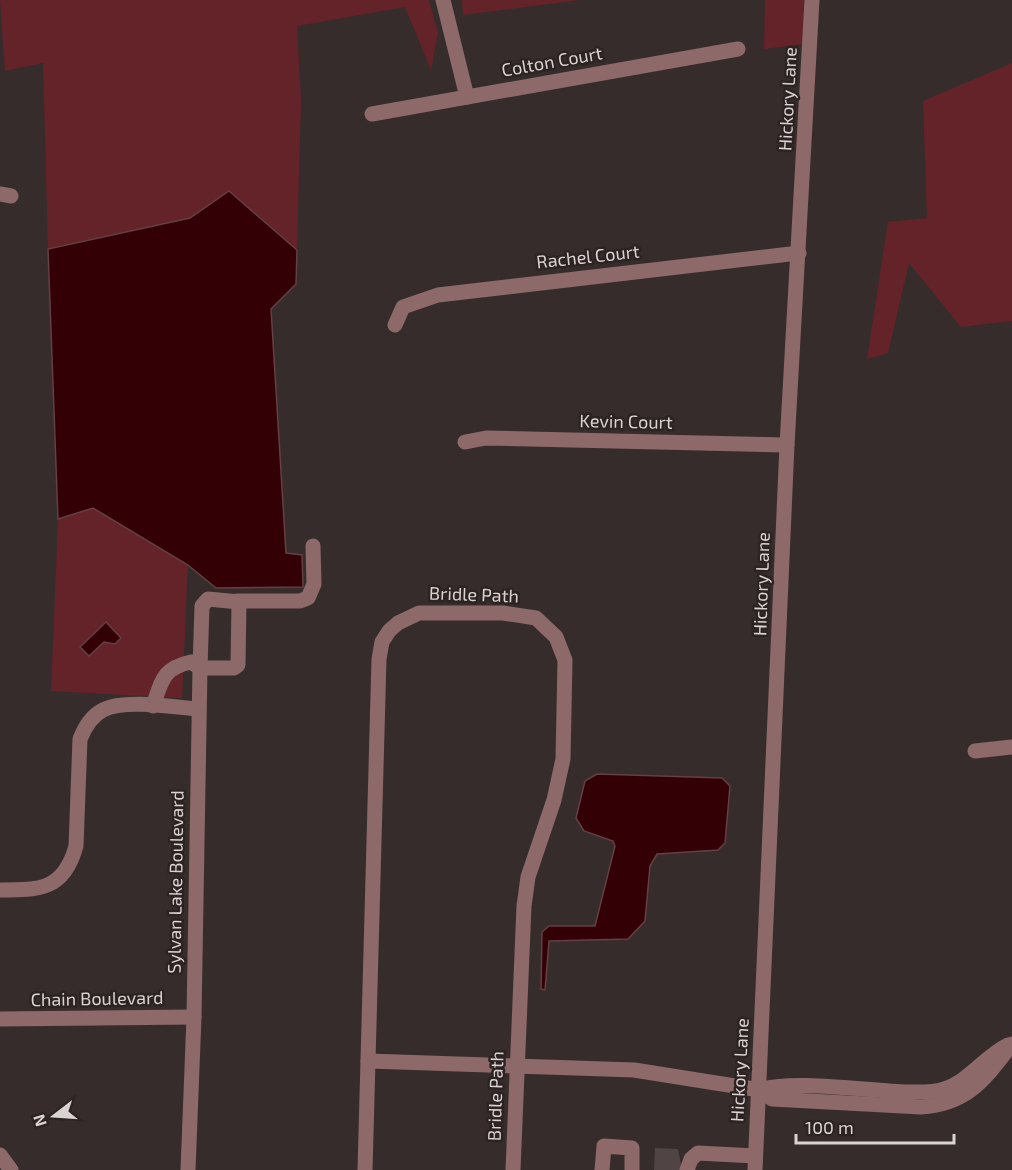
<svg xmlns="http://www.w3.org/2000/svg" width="1012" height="1170" font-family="'Exo 2',sans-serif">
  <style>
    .green { fill: #642328 }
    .water { fill: #320005; stroke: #643f43; stroke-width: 1.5 }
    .building { fill: #504444 }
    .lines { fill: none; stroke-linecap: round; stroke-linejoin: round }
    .minor { stroke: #8e6969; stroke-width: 15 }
    .labels { text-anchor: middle; stroke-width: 5; stroke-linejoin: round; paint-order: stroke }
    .street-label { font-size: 18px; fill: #dad3d3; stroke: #2d2323 }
  </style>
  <rect width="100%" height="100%" fill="#372c2c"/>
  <g class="green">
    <polygon points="0,0 429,0 438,33 431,70 405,7 297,26 301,100 297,250 229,191 190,218 48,249 43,63 5,71"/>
    <polygon points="462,0 580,0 463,15"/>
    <polygon points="765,0 804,0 803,44 764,49"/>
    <polygon points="1012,63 1012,321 961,327 909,263 888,353 867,359 888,222 927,218 923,101"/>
    <polygon points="93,508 188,565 182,698 51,691 58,519"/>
  </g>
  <g class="water">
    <polygon points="229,191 297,250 296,284 271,309 286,553 302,555 303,587 216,588 188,565 93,508 58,519 48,249 190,218"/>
    <polygon points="106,622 121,638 115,644 104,642 89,656 80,647"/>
    <polygon points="597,774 722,778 730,786 725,843 718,850 657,854 650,866 645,921 628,939 549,941 545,990 541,989 542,932 549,926 595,926 615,846 613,841 584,831 576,818 585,781"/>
  </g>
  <polygon class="building" points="655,1148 678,1149 682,1170 654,1170"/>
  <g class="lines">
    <g class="minor">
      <polyline points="443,0 467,97"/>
      <polyline points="372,114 738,49"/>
      <polyline points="0,194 11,196"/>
      <polyline points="395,325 403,307 438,295 799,253"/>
      <polyline points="465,442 486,438 787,445"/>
      <polygon points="208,599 239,602 238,665 234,668 200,668 202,606"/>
      <polyline points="237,601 300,601 308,598 314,584 313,546"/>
      <path d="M153,706C162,680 163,668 191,662L200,668L194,1017L188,1170"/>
      <polyline points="975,751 1012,747"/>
      <path d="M0,890C40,890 64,890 76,846L80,739C85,727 91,716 103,710C124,699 174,707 198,709"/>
      <polyline points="0,1019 194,1017"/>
      <path d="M368,1061L634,1070L760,1090L772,1099L921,1107C968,1104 985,1079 1012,1044"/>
      <path d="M760,1090C791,1079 869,1091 907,1092C919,1092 932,1093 944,1089C968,1082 985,1056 1008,1045"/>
      <polyline points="0,1155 11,1170"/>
      <polyline points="365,1170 379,659 382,642 389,631 398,623 419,613 503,613 536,618 556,637 565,660 563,759 554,800 528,877 524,906 513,1170"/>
      <polyline points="602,1170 604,1146 632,1148 632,1170"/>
      <polyline points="687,1170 691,1159 698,1153 755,1156"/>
      <polyline points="755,1170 787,445 812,0"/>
    </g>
  </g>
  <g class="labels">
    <g class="street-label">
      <text transform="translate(552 62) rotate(-10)" y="6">Colton Court</text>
      <text transform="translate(788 99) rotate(-87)" y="6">Hickory Lane</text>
      <text transform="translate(588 257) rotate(-6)" y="6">Rachel Court</text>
      <text transform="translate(626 422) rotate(1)" y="6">Kevin Court</text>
      <text transform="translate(762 584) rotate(-88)" y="6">Hickory Lane</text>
      <text transform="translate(474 595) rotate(2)" y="6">Bridle Path</text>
      <text transform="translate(176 882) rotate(-89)" y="6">Sylvan Lake Boulevard</text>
      <text transform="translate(97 999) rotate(-1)" y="6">Chain Boulevard</text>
      <text transform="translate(740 1070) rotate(-87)" y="6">Hickory Lane</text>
      <text transform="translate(496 1096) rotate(-88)" y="6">Bridle Path</text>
    </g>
  </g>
  <g transform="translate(54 1116) rotate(253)" stroke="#2d2323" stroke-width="4.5" paint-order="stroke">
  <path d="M0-4.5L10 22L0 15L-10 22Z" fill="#dad3d3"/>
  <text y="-9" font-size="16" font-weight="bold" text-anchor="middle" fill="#dad3d3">N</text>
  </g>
  <path d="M796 1134v9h158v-9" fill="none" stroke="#dad3d3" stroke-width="3"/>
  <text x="805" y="1134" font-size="18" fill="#dad3d3" stroke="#2d2323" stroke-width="4.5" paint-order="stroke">100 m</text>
</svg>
